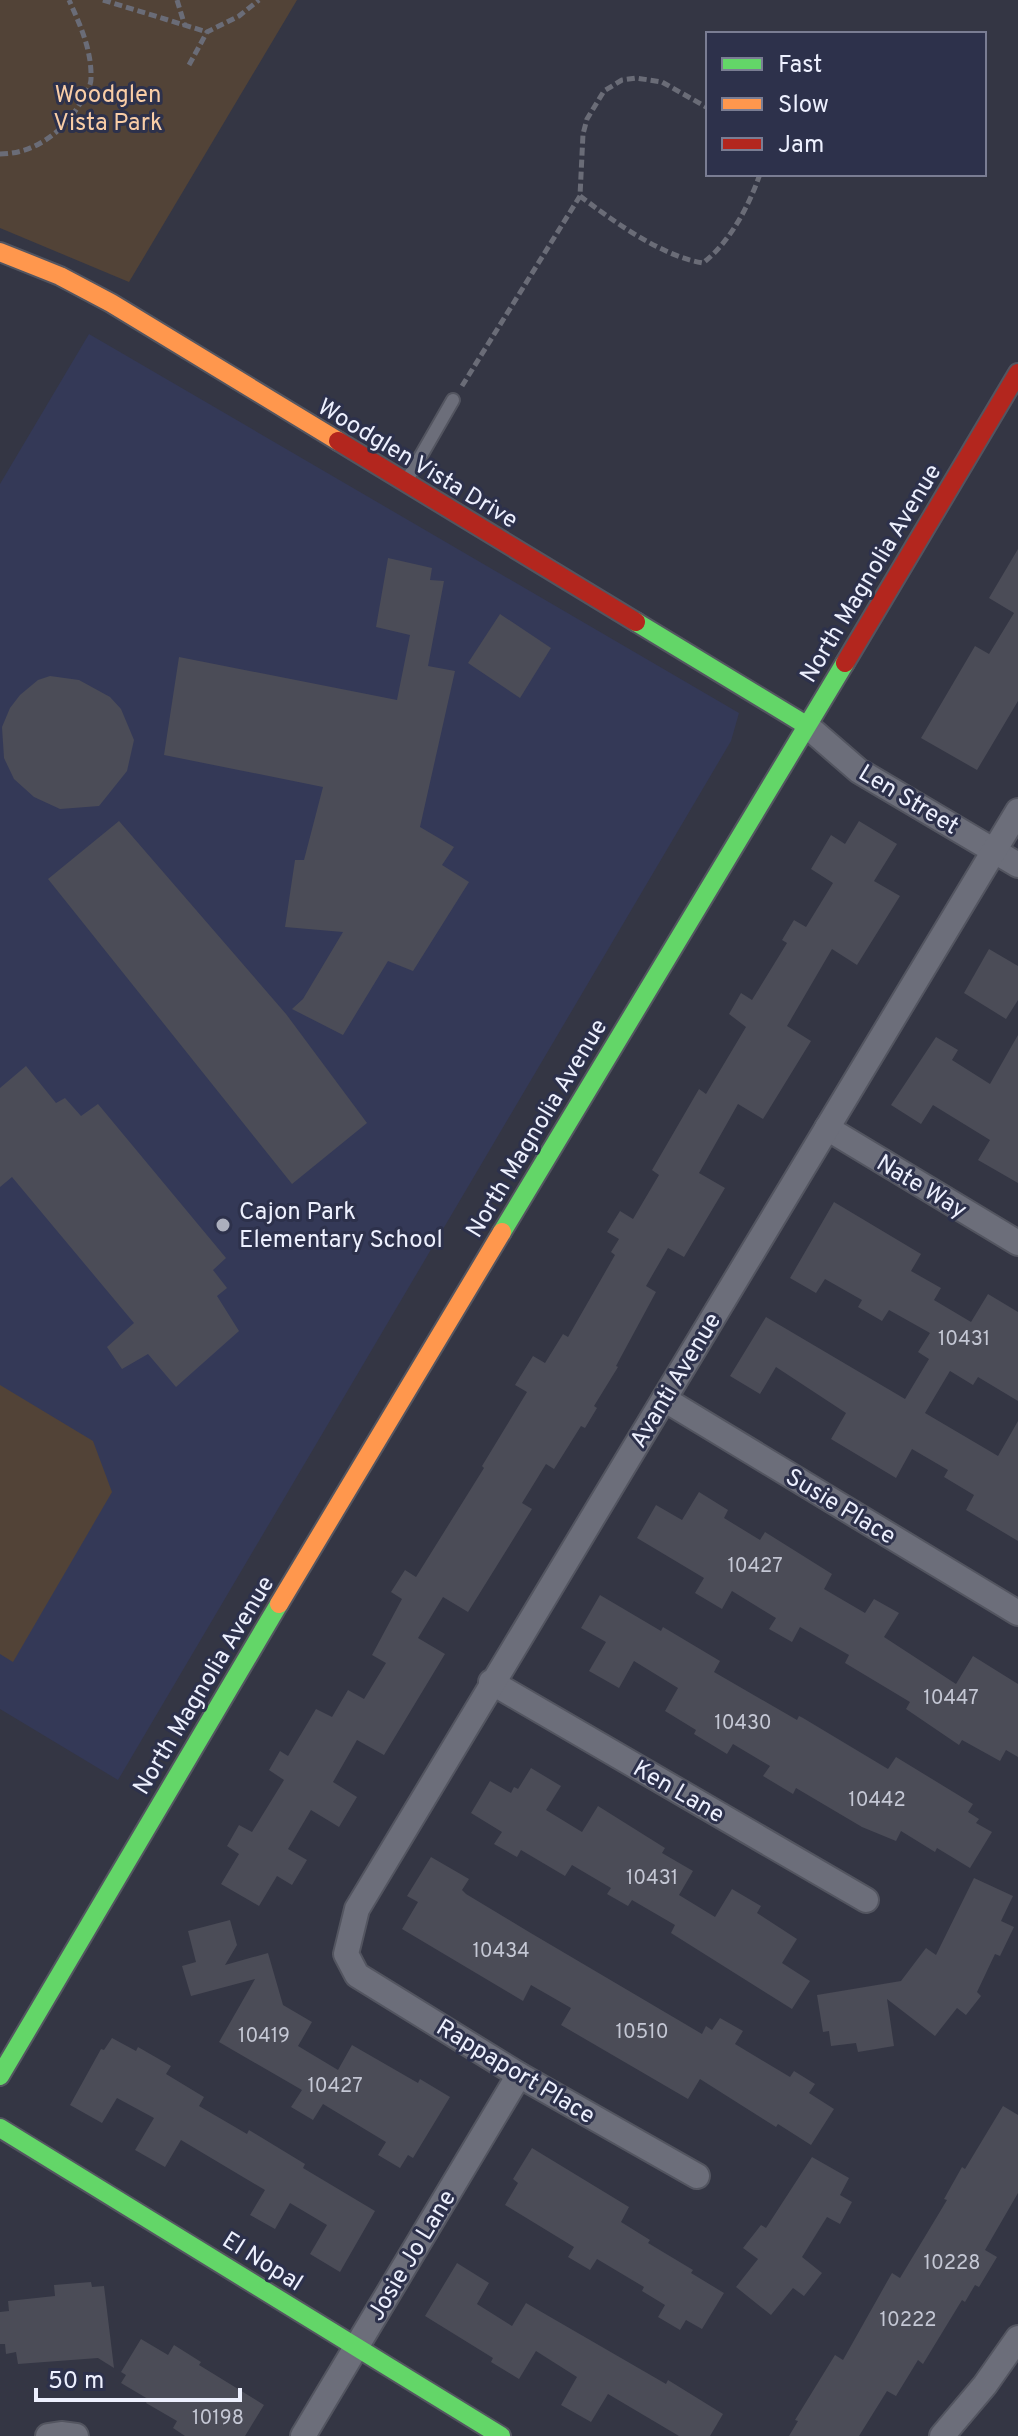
<svg xmlns="http://www.w3.org/2000/svg" width="1018" height="2436" font-family="Overpass,sans-serif">
  <style>
    .built { fill: #343957 }
    .green { fill: #524337 }
    .building { fill: #4b4c57 }
    .lines { fill: none; stroke-linecap: round; stroke-linejoin: round }
    .lane-casing { stroke: #535560; stroke-width: 16 }
    .street-casing { stroke: #535560; stroke-width: 28 }
    .fast-casing { stroke: #535560; stroke-width: 22 }
    .slow-casing { stroke: #535560; stroke-width: 22 }
    .jam-casing { stroke: #535560; stroke-width: 22 }
    .path { stroke: #6a6c77; stroke-width: 5; stroke-dasharray: 8 4; stroke-linecap: butt }
    .lane { stroke: #6c6e7a; stroke-width: 12 }
    .street { stroke: #6c6e7a; stroke-width: 24 }
    .fast { stroke: #63d668; stroke-width: 18 }
    .slow { stroke: #ff974d; stroke-width: 18 }
    .jam { stroke: #b3261e; stroke-width: 18 }
    .poi-dot { fill: #acafbd; stroke: #2d314b; stroke-width: 3 }
    .labels { text-anchor: middle; stroke-width: 6; stroke-linejoin: round; paint-order: stroke }
    .number-label { font-size: 20px; fill: #c4c7d4 }
    .park-label { font-size: 24px; fill: #f9cda6; stroke: #2d314b }
    .street-label { font-size: 24px; fill: #edf0fe; stroke: #2d314b }
    .poi-label { font-size: 24px; fill: #edf0fe; stroke: #2d314b; text-anchor: start }
  </style>
  <rect width="100%" height="100%" fill="#343644"/>
  <polygon class="built" points="89,334 739,713 731,741 118,1780 0,1709 0,484"/>
  <g class="green">
    <polygon points="0,0 297,0 129,282 0,228"/>
    <polygon points="0,1385 93,1441 112,1492 13,1662 0,1654"/>
  </g>
  <g class="building">
    <polygon points="1018,549 1018,701 977,770 921,738 975,646 989,654 1014,613 989,598"/>
    <polygon points="388,558 432,568 430,580 444,581 428,666 455,671 420,827 454,847 442,865 469,882 413,971 388,961 343,1035 292,1009 303,999 343,932 285,927 295,860 304,860 323,787 164,755 179,657 397,700 410,635 376,627"/>
    <polygon points="500,614 551,648 520,698 468,663"/>
    <polygon points="50,676 79,680 110,697 121,709 134,740 127,771 99,806 60,809 34,797 14,779 4,758 2,727 10,708 20,695 38,680"/>
    <polygon points="119,821 286,1014 367,1123 292,1184 48,879"/>
    <polygon points="859,821 897,844 874,881 900,896 857,965 832,949 787,1026 811,1041 768,1111 763,1119 738,1104 699,1173 725,1188 684,1257 668,1248 646,1286 656,1292 616,1366 618,1367 594,1406 597,1408 585,1428 581,1426 554,1469 546,1464 522,1503 532,1509 468,1612 443,1597 418,1638 445,1654 384,1755 357,1740 333,1782 357,1797 339,1827 311,1810 288,1849 307,1860 292,1885 277,1876 259,1906 221,1884 239,1854 227,1846 239,1825 252,1832 284,1780 269,1770 280,1751 288,1756 316,1709 332,1717 348,1690 364,1699 386,1663 372,1655 402,1599 391,1592 405,1570 416,1577 484,1468 482,1466 527,1392 515,1385 533,1356 545,1363 563,1334 568,1337 615,1255 611,1252 619,1239 607,1232 620,1211 633,1219 659,1175 652,1170 699,1089 706,1094 746,1027 729,1014 741,993 752,1000 787,943 782,940 794,920 806,927 833,883 811,869 831,835 845,844"/>
    <polygon points="989,949 1018,966 1018,1000 1006,1019 964,993"/>
    <polygon points="1018,1035 1018,1183 978,1160 990,1140 933,1105 921,1124 891,1105 936,1037 958,1050 952,1060 990,1084"/>
    <polygon points="26,1066 56,1103 65,1098 81,1116 98,1104 226,1258 213,1270 227,1288 217,1296 239,1331 176,1387 148,1354 122,1369 107,1347 134,1323 12,1177 0,1187 0,1088"/>
    <polygon points="834,1202 921,1254 911,1271 941,1288 934,1300 971,1322 988,1294 1018,1312 1018,1401 978,1377 973,1385 950,1371 925,1413 998,1456 1018,1421 1018,1541 966,1510 974,1495 944,1477 948,1470 912,1449 896,1478 831,1439 846,1413 776,1367 760,1394 730,1376 766,1317 905,1399 929,1359 918,1352 930,1333 889,1310 882,1321 858,1307 862,1300 825,1279 816,1293 790,1278"/>
    <polygon points="699,1492 728,1510 724,1518 760,1540 765,1532 832,1574 824,1589 865,1613 874,1599 899,1613 884,1637 956,1684 973,1656 1018,1684 1018,1757 1006,1750 1000,1761 962,1740 959,1745 906,1709 910,1702 845,1663 849,1655 800,1627 792,1642 769,1629 776,1618 732,1591 722,1609 695,1593 704,1578 637,1538 656,1505 682,1520"/>
    <polygon points="600,1595 661,1631 663,1627 720,1661 714,1672 797,1720 799,1716 803,1718 888,1769 896,1757 973,1804 968,1812 979,1819 976,1823 992,1832 970,1868 937,1848 935,1852 901,1831 896,1841 862,1827 796,1788 793,1794 763,1776 770,1766 733,1744 727,1754 694,1734 696,1730 665,1711 678,1688 634,1661 619,1688 589,1671 606,1642 581,1628"/>
    <polygon points="531,1768 561,1786 546,1810 582,1832 598,1806 665,1848 662,1853 693,1871 679,1895 715,1917 732,1889 761,1906 757,1913 797,1939 782,1963 810,1981 792,2009 671,1933 675,1925 632,1900 628,1906 607,1894 611,1888 572,1865 565,1876 521,1850 517,1857 494,1844 502,1832 471,1813 490,1781 511,1793 514,1787 518,1789"/>
    <polygon points="431,1857 469,1879 462,1890 466,1894 529,1932 702,2034 706,2026 712,2030 720,2018 743,2031 735,2044 790,2077 794,2071 815,2084 809,2093 834,2109 811,2145 778,2124 776,2127 700,2079 688,2099 561,2025 571,2008 531,1985 523,2001 402,1929 418,1902 407,1896"/>
    <polygon points="974,1878 1013,1896 1001,1921 1014,1927 1000,1956 995,1954 977,1992 981,1996 966,2015 957,2008 935,2036 887,1999 894,2046 858,2052 856,2043 831,2046 829,2031 823,2032 817,1995 901,1981 926,1948 936,1955"/>
    <polygon points="230,1920 237,1945 225,1965 268,1953 283,2005 312,2022 298,2046 338,2070 352,2045 418,2083 420,2079 450,2097 413,2158 408,2155 400,2168 378,2155 386,2142 323,2104 313,2120 291,2107 302,2090 219,2042 255,1979 191,1996 182,1966 196,1962 188,1931"/>
    <polygon points="112,2038 136,2051 138,2047 171,2066 166,2074 204,2097 199,2106 247,2134 249,2130 305,2164 303,2168 375,2211 340,2272 310,2254 327,2225 290,2203 275,2229 250,2215 265,2190 181,2140 165,2167 135,2150 154,2118 117,2098 102,2123 70,2105 101,2049 104,2050"/>
    <polygon points="1003,2106 1018,2115 1018,2193 985,2250 997,2257 979,2287 975,2285 965,2302 962,2300 923,2364 918,2360 896,2396 887,2391 859,2436 789,2436 798,2421 795,2420 835,2355 843,2360 892,2273 900,2278 947,2200 944,2199 962,2167 965,2169"/>
    <polygon points="532,2148 629,2207 621,2222 650,2240 648,2243 693,2270 691,2273 724,2293 702,2329 686,2320 680,2330 658,2317 665,2305 642,2291 644,2287 597,2259 590,2270 568,2257 574,2247 505,2205 518,2183 513,2179"/>
    <polygon points="812,2157 849,2178 840,2195 852,2202 840,2224 827,2217 802,2257 822,2273 804,2296 793,2288 771,2315 736,2287 758,2259 743,2248 761,2225 766,2228"/>
    <polygon points="457,2263 489,2283 477,2304 512,2326 526,2303 666,2384 668,2380 723,2414 710,2436 679,2436 608,2394 591,2422 561,2405 577,2377 536,2351 519,2379 491,2362 493,2358 425,2316"/>
    <polygon points="91,2282 92,2287 104,2286 114,2368 98,2358 18,2364 16,2352 6,2354 5,2344 0,2344 0,2312 9,2311 8,2301 55,2296 54,2285"/>
    <polygon points="141,2339 168,2355 174,2345 201,2362 199,2365 264,2405 245,2436 185,2436 173,2428 177,2421 146,2403 148,2399 121,2383 126,2375 121,2372"/>
  </g>
  <g class="lines">
    <g class="lane-casing">
      <polyline id="lane" points="407,480 453,400"/>
    </g>
    <g class="street-casing">
      <g id="street">
        <polyline points="806,725 859,771 1018,865"/>
        <polyline points="827,1128 1018,1243"/>
        <polyline points="664,1399 1018,1613"/>
        <polyline points="491,1682 866,1900"/>
        <polyline points="697,2176 519,2075 357,1975 346,1954 357,1909 1018,811"/>
        <polyline points="48,2436 61,2434 76,2436"/>
        <polyline points="303,2436 519,2075"/>
        <polyline points="942,2436 985,2385 1018,2338"/>
      </g>
    </g>
    <g class="fast-casing">
      <g id="fast">
        <polyline points="636,622 806,725"/>
        <polyline points="502,1232 845,663"/>
        <polyline points="0,2076 279,1604"/>
        <polyline points="0,2128 501,2436"/>
      </g>
    </g>
    <g class="slow-casing">
      <g id="slow">
        <polyline points="0,252 60,276 111,303 338,441"/>
        <polyline points="279,1604 502,1232"/>
      </g>
    </g>
    <g class="jam-casing">
      <g id="jam">
        <polyline points="338,441 636,622"/>
        <polyline points="845,663 1018,373"/>
      </g>
    </g>
    <g class="path">
      <polyline points="103,0 207,32"/>
      <polyline points="177,0 185,26"/>
      <polyline points="189,65 207,32 239,16 259,0"/>
      <path d="M0,154C35,154 64,131 81,102C85,95 91,86 91,79C92,50 80,25 69,0"/>
      <path d="M580,196C613,221 661,256 703,263C730,242 749,206 760,174"/>
      <polyline points="462,386 580,196 583,134 587,119 604,91 622,80 636,78 662,82 708,108"/>
    </g>
    <use href="#lane" class="lane"/>
    <use href="#street" class="street"/>
    <use href="#fast" class="fast"/>
    <use href="#slow" class="slow"/>
    <use href="#jam" class="jam"/>
  </g>
  <circle class="poi-dot" cx="223" cy="1225" r="8"/>
  <g class="labels">
    <g class="number-label">
      <text x="964" y="1345">10431</text>
      <text x="755" y="1572">10427</text>
      <text x="951" y="1704">10447</text>
      <text x="743" y="1729">10430</text>
      <text x="877" y="1806">10442</text>
      <text x="652" y="1884">10431</text>
      <text x="501" y="1957">10434</text>
      <text x="642" y="2038">10510</text>
      <text x="264" y="2042">10419</text>
      <text x="335" y="2092">10427</text>
      <text x="952" y="2269">10228</text>
      <text x="908" y="2326">10222</text>
      <text x="218" y="2424">10198</text>
    </g>
    <g class="park-label">
      <text x="108" y="102">Woodglen<tspan x="108" dy="28">Vista Park</tspan></text>
    </g>
    <g class="street-label">
      <text transform="translate(418 463) rotate(31)" y="8">Woodglen Vista Drive</text>
      <text transform="translate(870 573) rotate(-59)" y="8">North Magnolia Avenue</text>
      <text transform="translate(909 799) rotate(31)" y="8">Len Street</text>
      <text transform="translate(536 1128) rotate(-59)" y="8">North Magnolia Avenue</text>
      <text transform="translate(922 1186) rotate(31)" y="8">Nate Way</text>
      <text transform="translate(675 1380) rotate(-59)" y="8">Avanti Avenue</text>
      <text transform="translate(841 1506) rotate(31)" y="8">Susie Place</text>
      <text transform="translate(203 1685) rotate(-59)" y="8">North Magnolia Avenue</text>
      <text transform="translate(679 1791) rotate(30)" y="8">Ken Lane</text>
      <text transform="translate(516 2071) rotate(31)" y="8">Rappaport Place</text>
      <text transform="translate(411 2255) rotate(-59)" y="8">Josie Jo Lane</text>
      <text transform="translate(263 2261) rotate(32)" y="8">El Nopal</text>
    </g>
    <g class="poi-label">
      <text x="239" y="1219">Cajon Park<tspan x="239" dy="28">Elementary School</tspan></text>
    </g>
  </g>
  <rect x="706" y="32" width="280" height="144" fill="#2d314b" stroke="#7a7d93" stroke-width="2"/>
  <rect x="722" y="58" width="40" height="12" fill="#63d668" stroke="#7a7d93" stroke-width="2"/>
  <text x="778" y="72" font-size="24" fill="#edf0fe">Fast</text>
  <rect x="722" y="98" width="40" height="12" fill="#ff974d" stroke="#7a7d93" stroke-width="2"/>
  <text x="778" y="112" font-size="24" fill="#edf0fe">Slow</text>
  <rect x="722" y="138" width="40" height="12" fill="#b3261e" stroke="#7a7d93" stroke-width="2"/>
  <text x="778" y="152" font-size="24" fill="#edf0fe">Jam</text>
  <path d="M36 2388v12h204v-12" fill="none" stroke="#edf0fe" stroke-width="4"/>
  <text x="48" y="2388" font-size="24" fill="#edf0fe" stroke="#2d314b" stroke-width="6" paint-order="stroke">50 m</text>
</svg>
